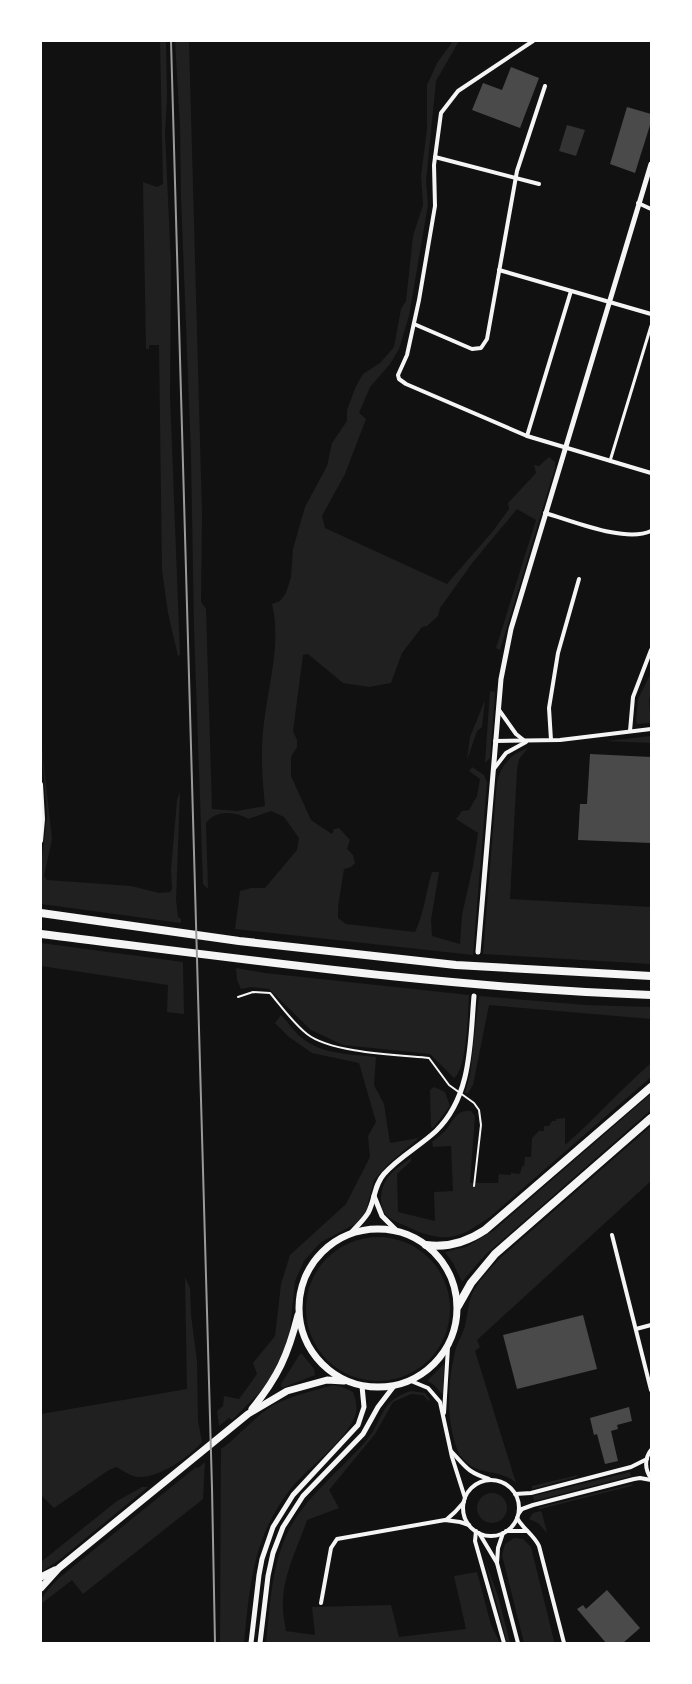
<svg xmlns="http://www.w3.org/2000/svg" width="692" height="1684" font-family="'Varela Round',sans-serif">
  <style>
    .green { fill: #202020 }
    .water { fill: #333 }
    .building { fill: #4a4a4a }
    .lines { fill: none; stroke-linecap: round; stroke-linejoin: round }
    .service { stroke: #f5f5f5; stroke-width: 2 }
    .pedestrian { stroke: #f5f5f5; stroke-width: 3 }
    .minor { stroke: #f5f5f5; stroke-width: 4 }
    .tertiary { stroke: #f5f5f5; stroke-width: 5 }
    .trunk { stroke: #f5f5f5; stroke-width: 7 }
    .motorway { stroke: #f5f5f5; stroke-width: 8 }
    .rail { stroke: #9a9a9a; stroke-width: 2 }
  </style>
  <rect width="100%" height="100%" fill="#111"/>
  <g class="green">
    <polygon points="160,41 166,41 167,99 165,133 171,265 170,396 180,655 178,656 168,613 162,570 159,345 149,345 149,349 146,349 143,182 157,187 163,184"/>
    <path d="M175,41H189L202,514L201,602L206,609L212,809L237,811L265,806C262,776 260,746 265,715C270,678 281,641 272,604L280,601L286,593L291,577L293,549L305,507L327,466L332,443L347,421V410L356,386L363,374L380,363L394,347L401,309L406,301L413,236L423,205L421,176L427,129V85L437,63L453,41H459L436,81L426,181L428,205L409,316L399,349L390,364L370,387L359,413L366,419L345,474L322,516L325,528L447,584L493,531L509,509L508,503L536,473L534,465L539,466L549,457L555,462V468L500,650L496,648L536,520L517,509L473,562L440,608L438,616L427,626L422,627L402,653L391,683L369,687L343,683L308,654L303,655L293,731L297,740V747L291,757V776L311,820L332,834L334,829L339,828L350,840L347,849L353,855L355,863L351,867L344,869L338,907V918L346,924L415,932C424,914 426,891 432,872H439L431,920L432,936L460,944L462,915L473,866L478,833L456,819L462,811L469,810L477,796L480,779L469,771L472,767L484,775L487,782L473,955L235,929L240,891L251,888H265L297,850L299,838L284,817L271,811L248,819C236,811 215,810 206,823L208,889L203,884L194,628L191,454L181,197L180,126Z"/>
    <polygon points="651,673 651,693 649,700 651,723 637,724 636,720 638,699"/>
    <polygon points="490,691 495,692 490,758 485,763"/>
    <polygon points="485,700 482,727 477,731 467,760 470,737"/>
    <polygon points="651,736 651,743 606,741"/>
    <polygon points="41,740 52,839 44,876 47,880 131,886 159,893 170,892 172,889 171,870 177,800 180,792 176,900 178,917 181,919 181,923 41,904 41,866 47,816"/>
    <path d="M528,748L519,759L517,770L510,899L651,907V964L483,954L497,781C502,764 511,754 528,748Z"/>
    <polygon points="41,943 183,962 184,1014 167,1012 168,985 41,966"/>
    <path d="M236,968L265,973L469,995C468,1012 467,1069 454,1078L430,1054L343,1045L311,1030L269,989L251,987L241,989L237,980Z"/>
    <polygon points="479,996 586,1005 651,1007 651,1019 489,1005 473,1085 468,1093 465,1093 470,1075"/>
    <path d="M281,1015C288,1022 294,1032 302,1038C322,1055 352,1054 376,1057L374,1085L384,1104L390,1143L419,1138L388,1164L374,1180L366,1211L359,1222L321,1242L304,1261L295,1281L290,1329L283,1352L274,1371L263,1389L232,1420L229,1418L219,1426L217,1411L223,1406L224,1396L239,1399L257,1374L253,1363L275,1336L281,1284L290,1255L346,1204L370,1157L368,1136L376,1122L359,1063L312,1053L289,1037L275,1023Z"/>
    <path d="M651,1063V1077L490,1217C479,1224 468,1233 455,1236C441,1240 423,1234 410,1228C402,1224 392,1221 386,1215C383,1211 381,1205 381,1201C381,1178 394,1170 411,1158V1161L397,1174L398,1212L435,1221L434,1192L453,1191L451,1146L433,1147L432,1142C436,1139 441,1135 445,1131C453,1122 456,1109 471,1111L475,1116L470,1183H498L499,1174L511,1175V1173L519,1174L521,1171L522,1166H524L525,1157H531L532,1138L539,1131H544V1126H549L552,1121H556V1119L565,1118V1145C595,1119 621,1089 651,1063Z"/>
    <polygon points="434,1087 445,1092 450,1106 433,1128 431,1127 430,1090"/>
    <polygon points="651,1094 651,1110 485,1255 462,1282 453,1263 445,1252 466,1247 493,1231"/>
    <path d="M651,1126V1181L477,1340L480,1347L475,1351L516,1483C498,1467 476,1478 461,1456H460C445,1423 447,1383 456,1348C458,1341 463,1334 465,1326C468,1314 468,1301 474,1290C481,1278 491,1268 501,1257Z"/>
    <circle cx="378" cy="1309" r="72"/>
    <path d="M185,1277L190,1288L191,1315L197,1361L198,1421L202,1442C189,1457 160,1478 138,1477C132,1477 122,1470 116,1467L109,1470L54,1508L41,1495V1414L187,1389Z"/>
    <polygon points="300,1354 302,1354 314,1369 315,1375 282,1388 281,1384"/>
    <polygon points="444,1364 443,1395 433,1384 427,1381"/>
    <path d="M333,1385L342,1387L353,1392C356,1400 358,1408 355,1416C347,1439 310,1466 293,1486C253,1535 250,1583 244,1643H220L221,1449C239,1436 253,1418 272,1406C287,1397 316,1390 333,1385Z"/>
    <path d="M411,1391L425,1393L430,1400L429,1401L423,1395L411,1394L393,1402L375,1434L329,1490L339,1508L307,1520C298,1547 283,1574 283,1603C282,1612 285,1622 286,1631L315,1635L312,1607L391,1605L399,1637L466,1629L454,1576L477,1572L491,1625L500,1643H266C271,1598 272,1549 300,1512C319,1486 345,1465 366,1441C385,1418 378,1402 411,1391Z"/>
    <path d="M205,1462L203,1499L83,1594L72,1580L41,1604C41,1594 53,1585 59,1578L196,1467L198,1468Z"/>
    <polygon points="630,1472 631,1476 534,1501 533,1496"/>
    <polygon points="578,1475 576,1477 532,1489 532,1486"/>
    <polygon points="633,1484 631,1486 540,1509 537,1508"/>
    <polygon points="142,1487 148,1487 58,1561 41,1572 41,1562 117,1501"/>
    <circle cx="492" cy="1508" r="15"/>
    <polygon points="541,1511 542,1513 547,1533 538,1523 529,1519 533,1513"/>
    <polygon points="514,1538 523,1539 531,1547 554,1641 553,1643 524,1643 502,1555 505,1544"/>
    <polygon points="485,1560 499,1599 510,1643 507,1643"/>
  </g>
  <polygon class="water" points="567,125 585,130 576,156 559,151"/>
  <g class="building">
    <polygon points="511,67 539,78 520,128 472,110 483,83 502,90"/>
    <polygon points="627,107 651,114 651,122 635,173 610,164"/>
    <polygon points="590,754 651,757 651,843 578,840 580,804 587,804"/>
    <polygon points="583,1315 597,1369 517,1389 503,1335"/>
    <polygon points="629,1407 632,1421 617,1425 618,1429 611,1431 618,1461 605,1464 597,1434 594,1435 590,1418"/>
    <polygon points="607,1590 640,1628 623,1643 606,1643 577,1609 583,1605 586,1609"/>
  </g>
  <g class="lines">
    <path class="service" d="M238,997L253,992L270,993C281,1006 293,1023 307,1034C331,1053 398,1055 429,1058L449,1085L474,1103L479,1110L481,1125L474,1186"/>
    <polyline class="pedestrian" points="610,461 651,326"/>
    <g class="minor">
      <polyline points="533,41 458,91 441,113 434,165 435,206 419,300 407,355 398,375 399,379 406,384 527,436 651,473"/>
      <polyline points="435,157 539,184"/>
      <polyline points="638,203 651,209"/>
      <polyline points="499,270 651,314"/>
      <polyline points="414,324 472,349 481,348 487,339 517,171 545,86"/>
      <polyline points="527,436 571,291"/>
      <path d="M545,513C573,521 625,543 651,531"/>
      <polyline points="630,731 633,697 651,650"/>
      <polyline points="551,740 549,708 558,653 579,579"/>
      <polyline points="495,741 560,740 651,729"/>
      <polyline points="493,770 506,753 526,742 516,734 499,710"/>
      <polyline points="41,784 43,819 41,841"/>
      <polyline points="612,1235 651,1390"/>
      <polyline points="636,1329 651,1325"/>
      <polyline points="411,1381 428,1388 440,1402 452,1457 465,1498"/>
      <polyline points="444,1413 448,1347"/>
      <path d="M651,1450C644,1459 645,1470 651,1478"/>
      <path d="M451,1451C466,1467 467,1472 489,1479"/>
      <circle cx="491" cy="1508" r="28"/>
      <polyline points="515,1494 531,1493 631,1467 647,1459"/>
      <polyline points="519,1513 522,1509 533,1505 634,1479 640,1478 651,1480"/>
      <path d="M517,1518C523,1529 534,1535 539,1546L564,1643"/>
      <polyline points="446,1520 455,1512 464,1502"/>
      <polyline points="476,1531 475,1541 504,1643"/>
      <polyline points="506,1531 527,1531"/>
      <polyline points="479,1533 497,1563 518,1643"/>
      <polyline points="497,1563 498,1548 503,1533"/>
      <polyline points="321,1603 331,1548 337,1539 445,1520 460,1522 469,1525"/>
    </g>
    <g class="tertiary">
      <polyline points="478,952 501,679 511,629 651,164"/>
      <polyline points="374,1196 382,1216 397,1231"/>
      <path d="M350,1234C356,1227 363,1221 368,1213C375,1200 374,1185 384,1174C399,1157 420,1146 436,1131C472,1096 470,1042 474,996"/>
      <polyline points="251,1643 259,1575 262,1559 273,1527 293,1495 358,1425 364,1407 362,1386"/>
      <polyline points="260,1643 268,1576 273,1553 283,1527 303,1496 363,1434 378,1407 394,1386"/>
    </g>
    <g class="trunk">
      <circle cx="378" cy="1308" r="79"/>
      <path d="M252,1409C278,1377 288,1355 298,1315"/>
      <polyline points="41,1577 55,1570"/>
      <polyline points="41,1588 59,1568 248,1414 287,1391 327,1380 344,1381"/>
    </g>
    <g class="motorway">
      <polyline points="41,913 239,941 456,965 651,976"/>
      <path d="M41,934C244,959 446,988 651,995"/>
      <path d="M426,1245C448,1248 467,1242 485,1230L651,1087"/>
      <polyline points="458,1306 471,1283 495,1254 651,1118"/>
    </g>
    <polyline class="rail" points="171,41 212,1488 215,1643"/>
  </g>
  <rect width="692" height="1684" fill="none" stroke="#ffffff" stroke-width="84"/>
</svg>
